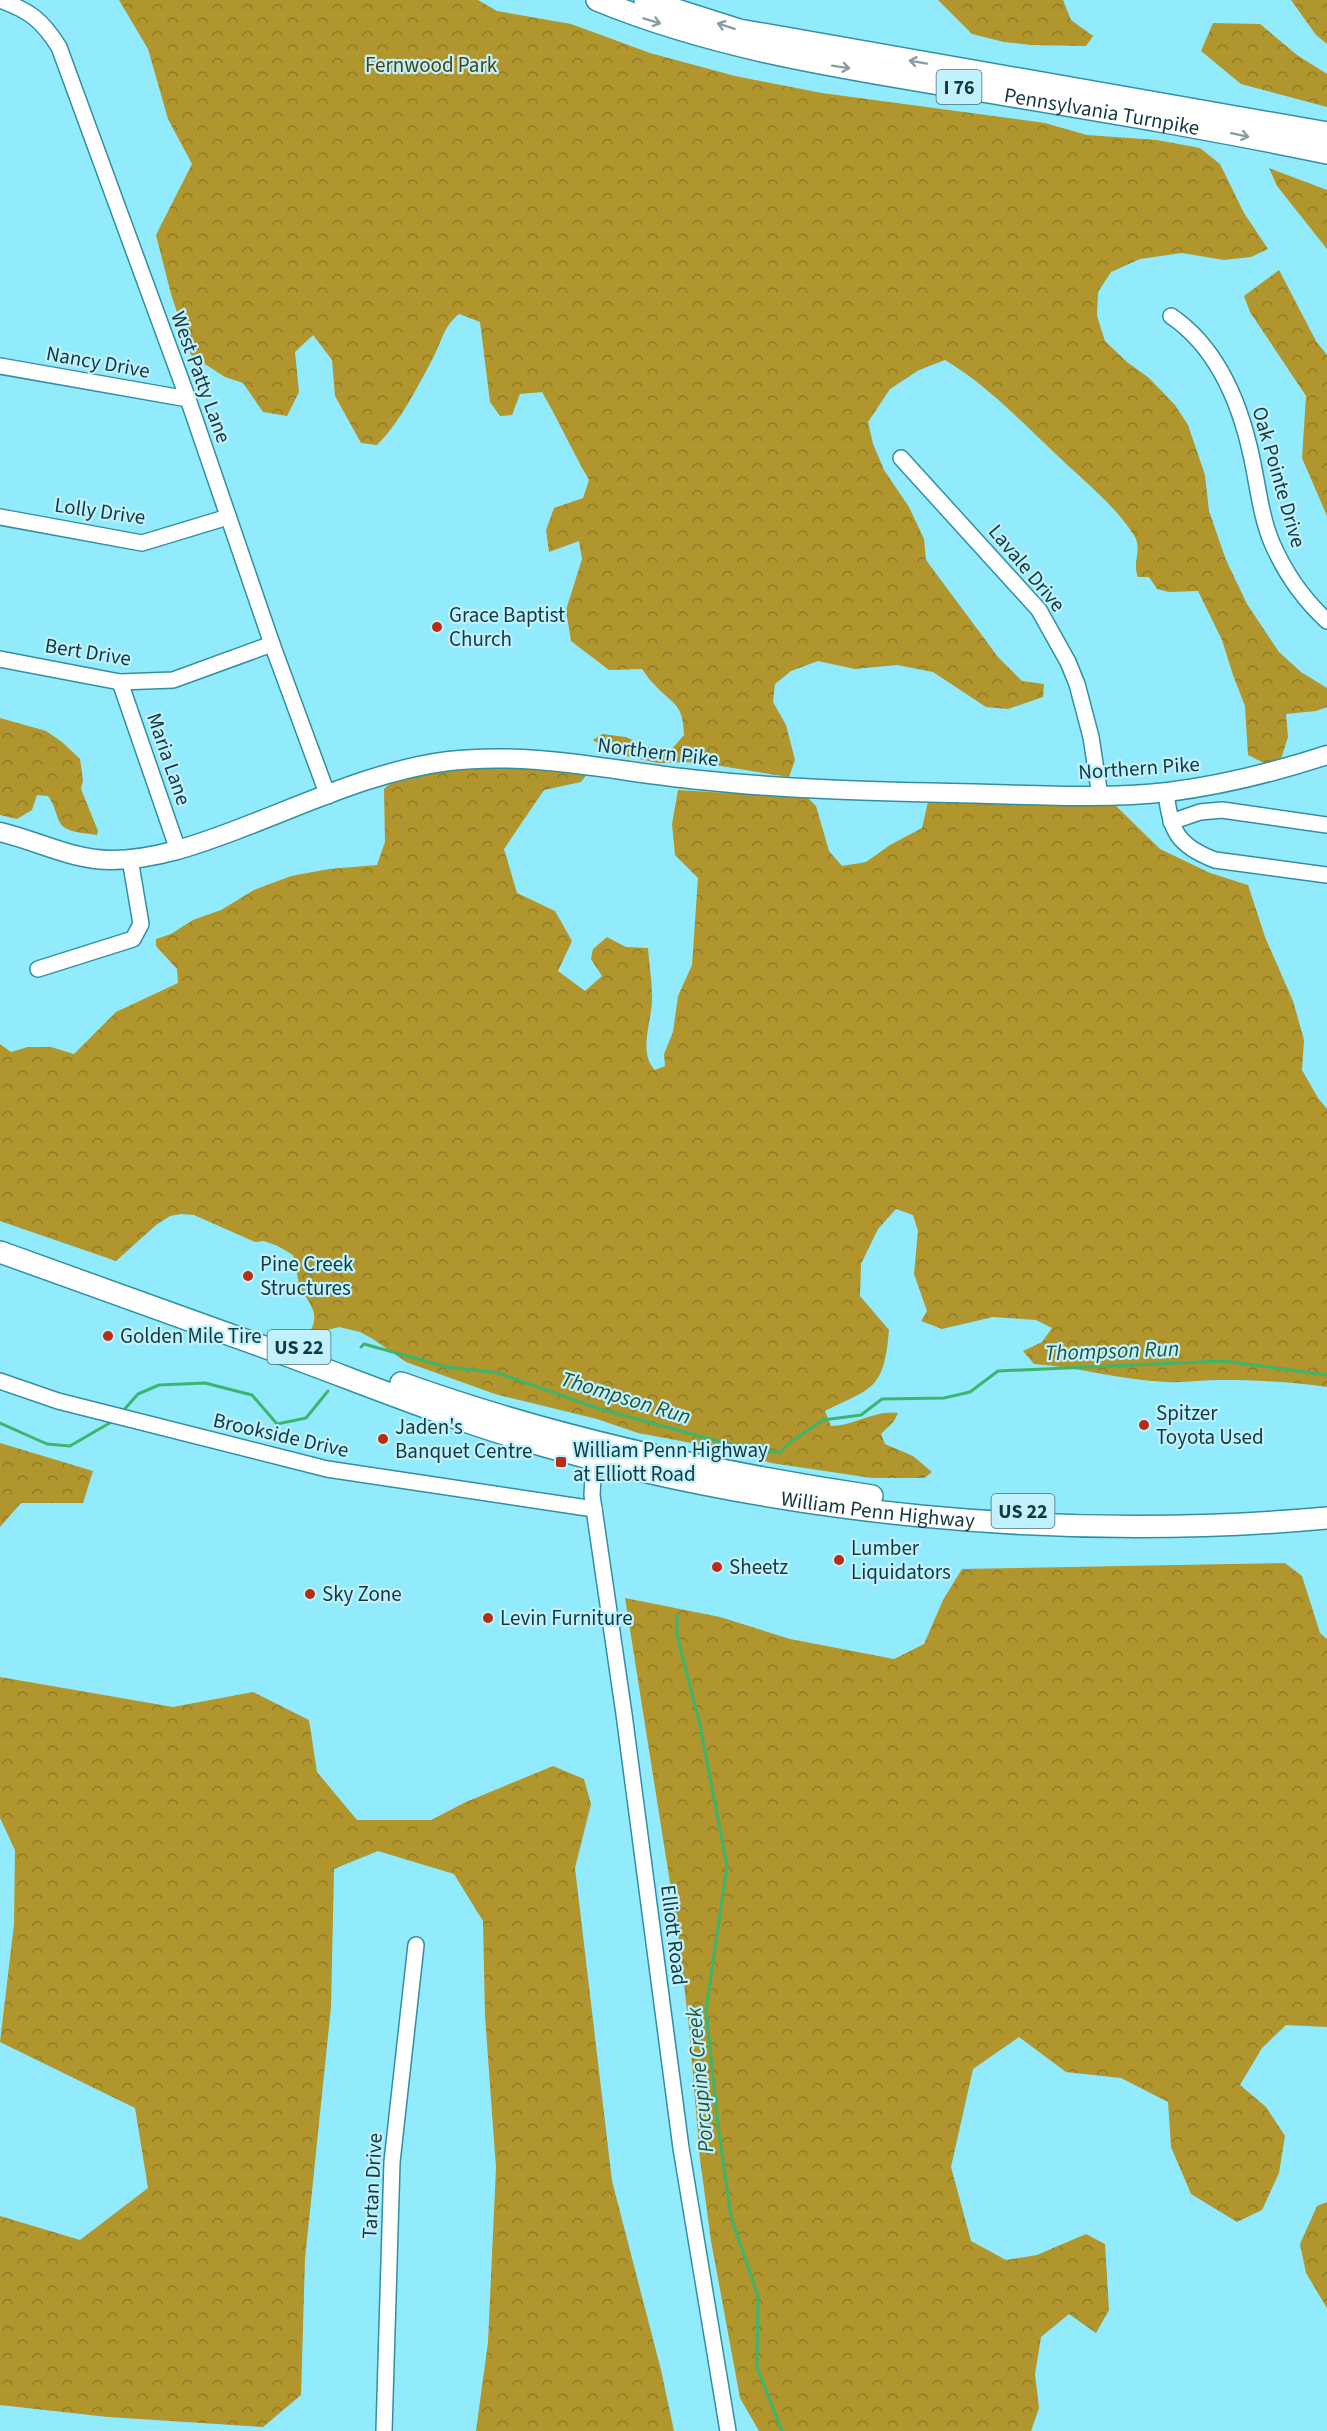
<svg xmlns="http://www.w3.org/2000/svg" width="1327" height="2431" font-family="'Source Sans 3',sans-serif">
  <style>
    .forest { fill: url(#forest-crowns) }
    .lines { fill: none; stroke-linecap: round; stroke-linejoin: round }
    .stream { stroke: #3bb66c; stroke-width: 3 }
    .minor-casing { stroke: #338fa0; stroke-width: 18 }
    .major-casing { stroke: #338fa0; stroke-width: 21 }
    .highway-casing { stroke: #338fa0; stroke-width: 24 }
    .minor { stroke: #fff; stroke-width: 15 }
    .major { stroke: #fff; stroke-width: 18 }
    .highway { stroke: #fff; stroke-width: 21 }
    .oneway { stroke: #899ca0 }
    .poi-dot { fill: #b82d10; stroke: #c0f1fd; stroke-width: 2 }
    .labels { text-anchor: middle; stroke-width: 4.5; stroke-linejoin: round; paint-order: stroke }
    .shield { fill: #c0f1fd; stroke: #477079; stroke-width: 1.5 }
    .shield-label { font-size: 20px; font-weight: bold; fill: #133940 }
    .park-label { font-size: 21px; fill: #53440c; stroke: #c0f1fd }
    .street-label { font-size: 21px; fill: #133940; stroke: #c0f1fd }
    .poi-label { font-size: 21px; fill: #133940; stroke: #c0f1fd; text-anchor: start }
    .water-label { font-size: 22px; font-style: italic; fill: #245335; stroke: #c0f1fd }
  </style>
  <defs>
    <pattern id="forest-crowns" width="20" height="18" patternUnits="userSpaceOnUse" patternTransform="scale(1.5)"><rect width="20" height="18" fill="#b1952d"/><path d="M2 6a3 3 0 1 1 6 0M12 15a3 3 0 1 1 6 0" fill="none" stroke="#8f7b28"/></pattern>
  </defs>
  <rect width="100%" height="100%" fill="#92eafd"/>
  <g class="forest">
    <path d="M119,0H478L497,11L571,24L650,53L735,76L822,93L1045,123L1087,135L1157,140L1200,148L1220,164L1244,213L1268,249L1251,257L1224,260L1182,253L1140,259L1111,272L1098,292L1097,316L1105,341L1127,362L1149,378L1175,405L1188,425L1205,475L1209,511L1226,560L1247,604L1279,652L1301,672L1327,688V707L1316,711L1286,714L1288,737L1281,759L1264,763L1248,755L1245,706L1233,675L1222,640L1198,591L1169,592L1157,589L1149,577H1138C1132,564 1142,550 1135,537C1116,506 1086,483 1060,458C1022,423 990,387 945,360L919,370L890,389L868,422L873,444L884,470L909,507L924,539L926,560L998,657L1022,681L1044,684L1043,697L1008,709L986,707L933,672L897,665L855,669L818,661L791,671L775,684L773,702L786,725L795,760L789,777L696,762L658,763L612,753L593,740L602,734L626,737L647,747L671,750L684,735C683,701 672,705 654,684C649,680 646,674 642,669L609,670L571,641L566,610L582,559L579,541L549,552L546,530L554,508L583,498L589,480C572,451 559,421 542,392L520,394L512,415L500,416L490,402L480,322L459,314C443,327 442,341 433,358C417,388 400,422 377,445L361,443L335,396L332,360L313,335L295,352L299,392L287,416L263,412L243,383L225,377L191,355L171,294L156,235L192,164L168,119L148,49Z"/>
    <polygon points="938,0 1063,0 1071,20 1093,36 1086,46 1031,45 1004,42 972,34"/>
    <polygon points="1291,0 1327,0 1327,44 1316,35"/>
    <polygon points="1213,23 1260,24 1297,55 1327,74 1327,107 1241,84 1201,51"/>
    <polygon points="1269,168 1327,190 1327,249 1277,186"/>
    <polygon points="1279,270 1316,341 1327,355 1327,516 1302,458 1306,396 1250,312 1244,296"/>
    <path d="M0,718L46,731L62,742L80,759L83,780L81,789L98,831L97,835C86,833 66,833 60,823C55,813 56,807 48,796L37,795L32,810L17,819L0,815Z"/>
    <path d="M518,767L587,774L581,782L544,790L504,849L517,893L555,911L572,941L558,971L585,991L602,976L591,959L593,949L607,937L626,947L648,948C649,964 652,980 652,996C653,1020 637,1051 655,1070L665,1066L664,1054L673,1032L678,996L692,965L698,878L675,855L672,824L678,790L808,798L816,806L829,851L842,866L866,862L890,845L922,828L928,802L1116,806L1160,849L1210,873L1248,885L1265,937L1293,1001L1304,1040L1302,1070L1318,1098L1327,1109V1387C1292,1382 1257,1380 1221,1380C1203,1380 1184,1383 1166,1382C1121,1380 1078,1367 1034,1364L1023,1351L1042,1342L1052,1328L1036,1320L993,1317L942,1329L921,1321L927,1311L914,1274L918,1231L913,1215L896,1209L878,1229L861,1264L860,1296L889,1330C884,1389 874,1387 825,1411L831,1426C854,1426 876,1409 898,1413L894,1421L881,1434L885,1444L913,1456L932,1472L924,1478H872L771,1463L740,1452L638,1433L597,1419L495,1394L406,1362L373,1339L360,1332L339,1327L327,1330H311C322,1308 302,1299 298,1279C296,1271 296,1263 293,1255L278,1246L264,1241L255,1242L194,1215L181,1214L170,1216L156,1225L116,1261L0,1221V1044L11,1052L28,1047H51L74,1054L116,1012L178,983L177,969L156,946V939L171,934L193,920L221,910L254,890L291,876L329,869L377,865L385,842L384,789C407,765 485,768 518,767Z"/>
    <polygon points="0,1443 93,1471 83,1503 21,1503 0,1527"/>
    <polygon points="1285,1563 1302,1576 1320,1633 1327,1639 1327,2027 1286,2025 1262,2048 1240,2085 1266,2107 1285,2136 1279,2173 1262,2210 1237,2222 1191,2194 1171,2147 1168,2102 1121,2078 1066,2072 1019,2037 973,2069 951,2167 971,2241 1006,2260 1037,2255 1086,2234 1105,2244 1109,2310 1096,2333 1069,2314 1041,2337 1035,2374 1039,2408 1031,2431 759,2431 740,2398 711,2241 700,2159 689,2028 679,1940 625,1598 720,1617 790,1639 894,1659 924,1644 943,1600 962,1569"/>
    <polygon points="0,1677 173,1707 253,1692 309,1720 317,1772 357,1820 431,1820 466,1802 553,1766 584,1779 591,1804 575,1868 612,2181 661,2370 674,2431 476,2431 488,2342 496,2168 485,2016 483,1921 454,1874 378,1851 334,1869 331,2007 305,2259 301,2395 263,2427 108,2417 0,2405 0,2216 80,2240 148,2188 135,2108 0,2042 14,1924 15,1850 0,1818"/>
    <polygon points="1327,2202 1327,2308 1306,2273 1300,2244 1317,2206"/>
  </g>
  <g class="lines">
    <g class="stream">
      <polyline points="361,1347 364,1344 447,1367 498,1373 600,1409 721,1442 779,1453 792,1441 823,1420 861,1415 882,1399 944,1398 970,1392 998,1371 1223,1361 1327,1375"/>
      <polyline points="122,1412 138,1394 159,1385 205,1383 252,1395 277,1424 306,1418 328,1391"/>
      <polyline points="0,1423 47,1444 70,1446 113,1421"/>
      <polyline points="677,1615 677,1635 700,1725 727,1866 706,2010 719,2133 731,2217 758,2296 757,2367 782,2431"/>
    </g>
    <g class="minor-casing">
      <g id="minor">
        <path d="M0,0C30,11 42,20 59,47L188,399L272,644L328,796"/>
        <path d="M1171,316C1218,348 1241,406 1252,459C1258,487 1261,517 1272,543C1285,573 1303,599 1327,621"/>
        <polyline points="0,366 188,399"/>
        <polyline points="901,458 1039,610 1068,662 1077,684 1091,737 1100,796"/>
        <polyline points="0,517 142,543 228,517"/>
        <polyline points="0,659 120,682 173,680 272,644"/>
        <polyline points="120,682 178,850"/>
        <path d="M1166,792C1170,831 1178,846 1215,860L1327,875"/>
        <polyline points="1171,822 1200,812 1222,810 1327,825"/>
        <polyline points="38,969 133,939 141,924 130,859"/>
        <polyline points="0,1381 58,1401 327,1469 594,1509"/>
        <polyline points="598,1452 593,1476 592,1495 624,1714 681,2148 728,2431"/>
        <polyline points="384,2431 392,2162 416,1945"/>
      </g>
    </g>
    <g class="major-casing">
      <path id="major" d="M0,832C38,841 72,860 111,860C155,860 196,845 236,830C305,804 376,770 449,761C532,751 617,772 700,780C783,789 867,791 951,793C1023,794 1097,800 1168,792C1223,785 1275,772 1327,755"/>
    </g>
    <g class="highway-casing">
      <g id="highway">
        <path id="s1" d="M597,0C711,47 831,66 952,86C1078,107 1203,127 1327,153"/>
        <polyline points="645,0 739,30 1327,133"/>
        <path id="s2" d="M0,1252C93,1285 186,1318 278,1352C360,1382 440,1415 524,1440C779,1515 1063,1542 1327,1518"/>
        <path d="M401,1383C554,1438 711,1472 872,1496"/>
      </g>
    </g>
    <use href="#minor" class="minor"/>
    <use href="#major" class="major"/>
    <use href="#highway" class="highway"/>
  </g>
  <defs><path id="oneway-shaft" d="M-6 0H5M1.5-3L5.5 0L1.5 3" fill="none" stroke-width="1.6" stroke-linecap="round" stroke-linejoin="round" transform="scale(1.5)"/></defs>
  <g class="oneway">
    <use href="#oneway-shaft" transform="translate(652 21) rotate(17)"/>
    <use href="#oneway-shaft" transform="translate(726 26) rotate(-162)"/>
    <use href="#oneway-shaft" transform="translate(918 62) rotate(-170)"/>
    <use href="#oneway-shaft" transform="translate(841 67) rotate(9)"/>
    <use href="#oneway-shaft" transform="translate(1240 135) rotate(12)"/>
  </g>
  <g class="poi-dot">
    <circle cx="437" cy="627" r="6"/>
    <circle cx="248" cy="1276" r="6"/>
    <circle cx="108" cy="1336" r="6"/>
    <circle cx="1144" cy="1425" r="6"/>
    <circle cx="383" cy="1439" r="6"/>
    <rect x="555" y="1456" width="12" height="12" rx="3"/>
    <circle cx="839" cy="1560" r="6"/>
    <circle cx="717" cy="1567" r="6"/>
    <circle cx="310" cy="1594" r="6"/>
    <circle cx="488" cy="1618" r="6"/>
  </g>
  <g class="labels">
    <g class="shield">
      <rect x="936.5" y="70" width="45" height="34" rx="4.5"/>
      <rect x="267.5" y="1330" width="63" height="34" rx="4.5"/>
      <rect x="991.5" y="1494" width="63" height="34" rx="4.5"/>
    </g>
    <g class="shield-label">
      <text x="959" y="94">I 76</text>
      <text x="299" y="1354">US 22</text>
      <text x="1023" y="1518">US 22</text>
    </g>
    <g class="park-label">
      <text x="431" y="72">Fernwood Park</text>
    </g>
    <g class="street-label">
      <text dy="7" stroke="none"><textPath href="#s1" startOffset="518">Pennsylvania Turnpike</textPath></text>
      <text transform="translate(98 362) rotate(10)" y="7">Nancy Drive</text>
      <text transform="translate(201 377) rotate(70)" y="7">West Patty Lane</text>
      <text transform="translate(1279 477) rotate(74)" y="7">Oak Pointe Drive</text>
      <text transform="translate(100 511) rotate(8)" y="7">Lolly Drive</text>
      <text transform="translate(1027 568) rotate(50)" y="7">Lavale Drive</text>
      <text transform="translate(88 652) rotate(9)" y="7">Bert Drive</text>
      <text transform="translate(658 752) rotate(7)" y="7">Northern Pike</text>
      <text transform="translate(169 759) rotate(71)" y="7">Maria Lane</text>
      <text transform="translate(1139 768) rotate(-4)" y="7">Northern Pike</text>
      <text transform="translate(281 1435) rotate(13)" y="7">Brookside Drive</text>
      <text dy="7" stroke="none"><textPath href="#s2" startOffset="918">William Penn Highway</textPath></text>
      <text transform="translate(674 1935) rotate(83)" y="7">Elliott Road</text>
      <text transform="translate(372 2186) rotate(-87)" y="7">Tartan Drive</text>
    </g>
    <g class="poi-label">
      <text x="449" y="622">Grace Baptist<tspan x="449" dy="24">Church</tspan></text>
      <text x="260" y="1271">Pine Creek<tspan x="260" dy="24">Structures</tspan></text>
      <text x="120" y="1343">Golden Mile Tire</text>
      <text x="1156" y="1420">Spitzer<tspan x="1156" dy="24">Toyota Used</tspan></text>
      <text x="395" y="1434">Jaden's<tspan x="395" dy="24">Banquet Centre</tspan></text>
      <text x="573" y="1457">William Penn Highway<tspan x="573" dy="24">at Elliott Road</tspan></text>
      <text x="851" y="1555">Lumber<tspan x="851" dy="24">Liquidators</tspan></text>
      <text x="729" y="1574">Sheetz</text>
      <text x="322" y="1601">Sky Zone</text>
      <text x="500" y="1625">Levin Furniture</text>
    </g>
    <g class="water-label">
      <text transform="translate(1112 1350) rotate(-2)" y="8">Thompson Run</text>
      <text transform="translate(626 1397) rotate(17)" y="8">Thompson Run</text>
      <text transform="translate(699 2080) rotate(-95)" y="8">Porcupine Creek</text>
    </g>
  </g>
</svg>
